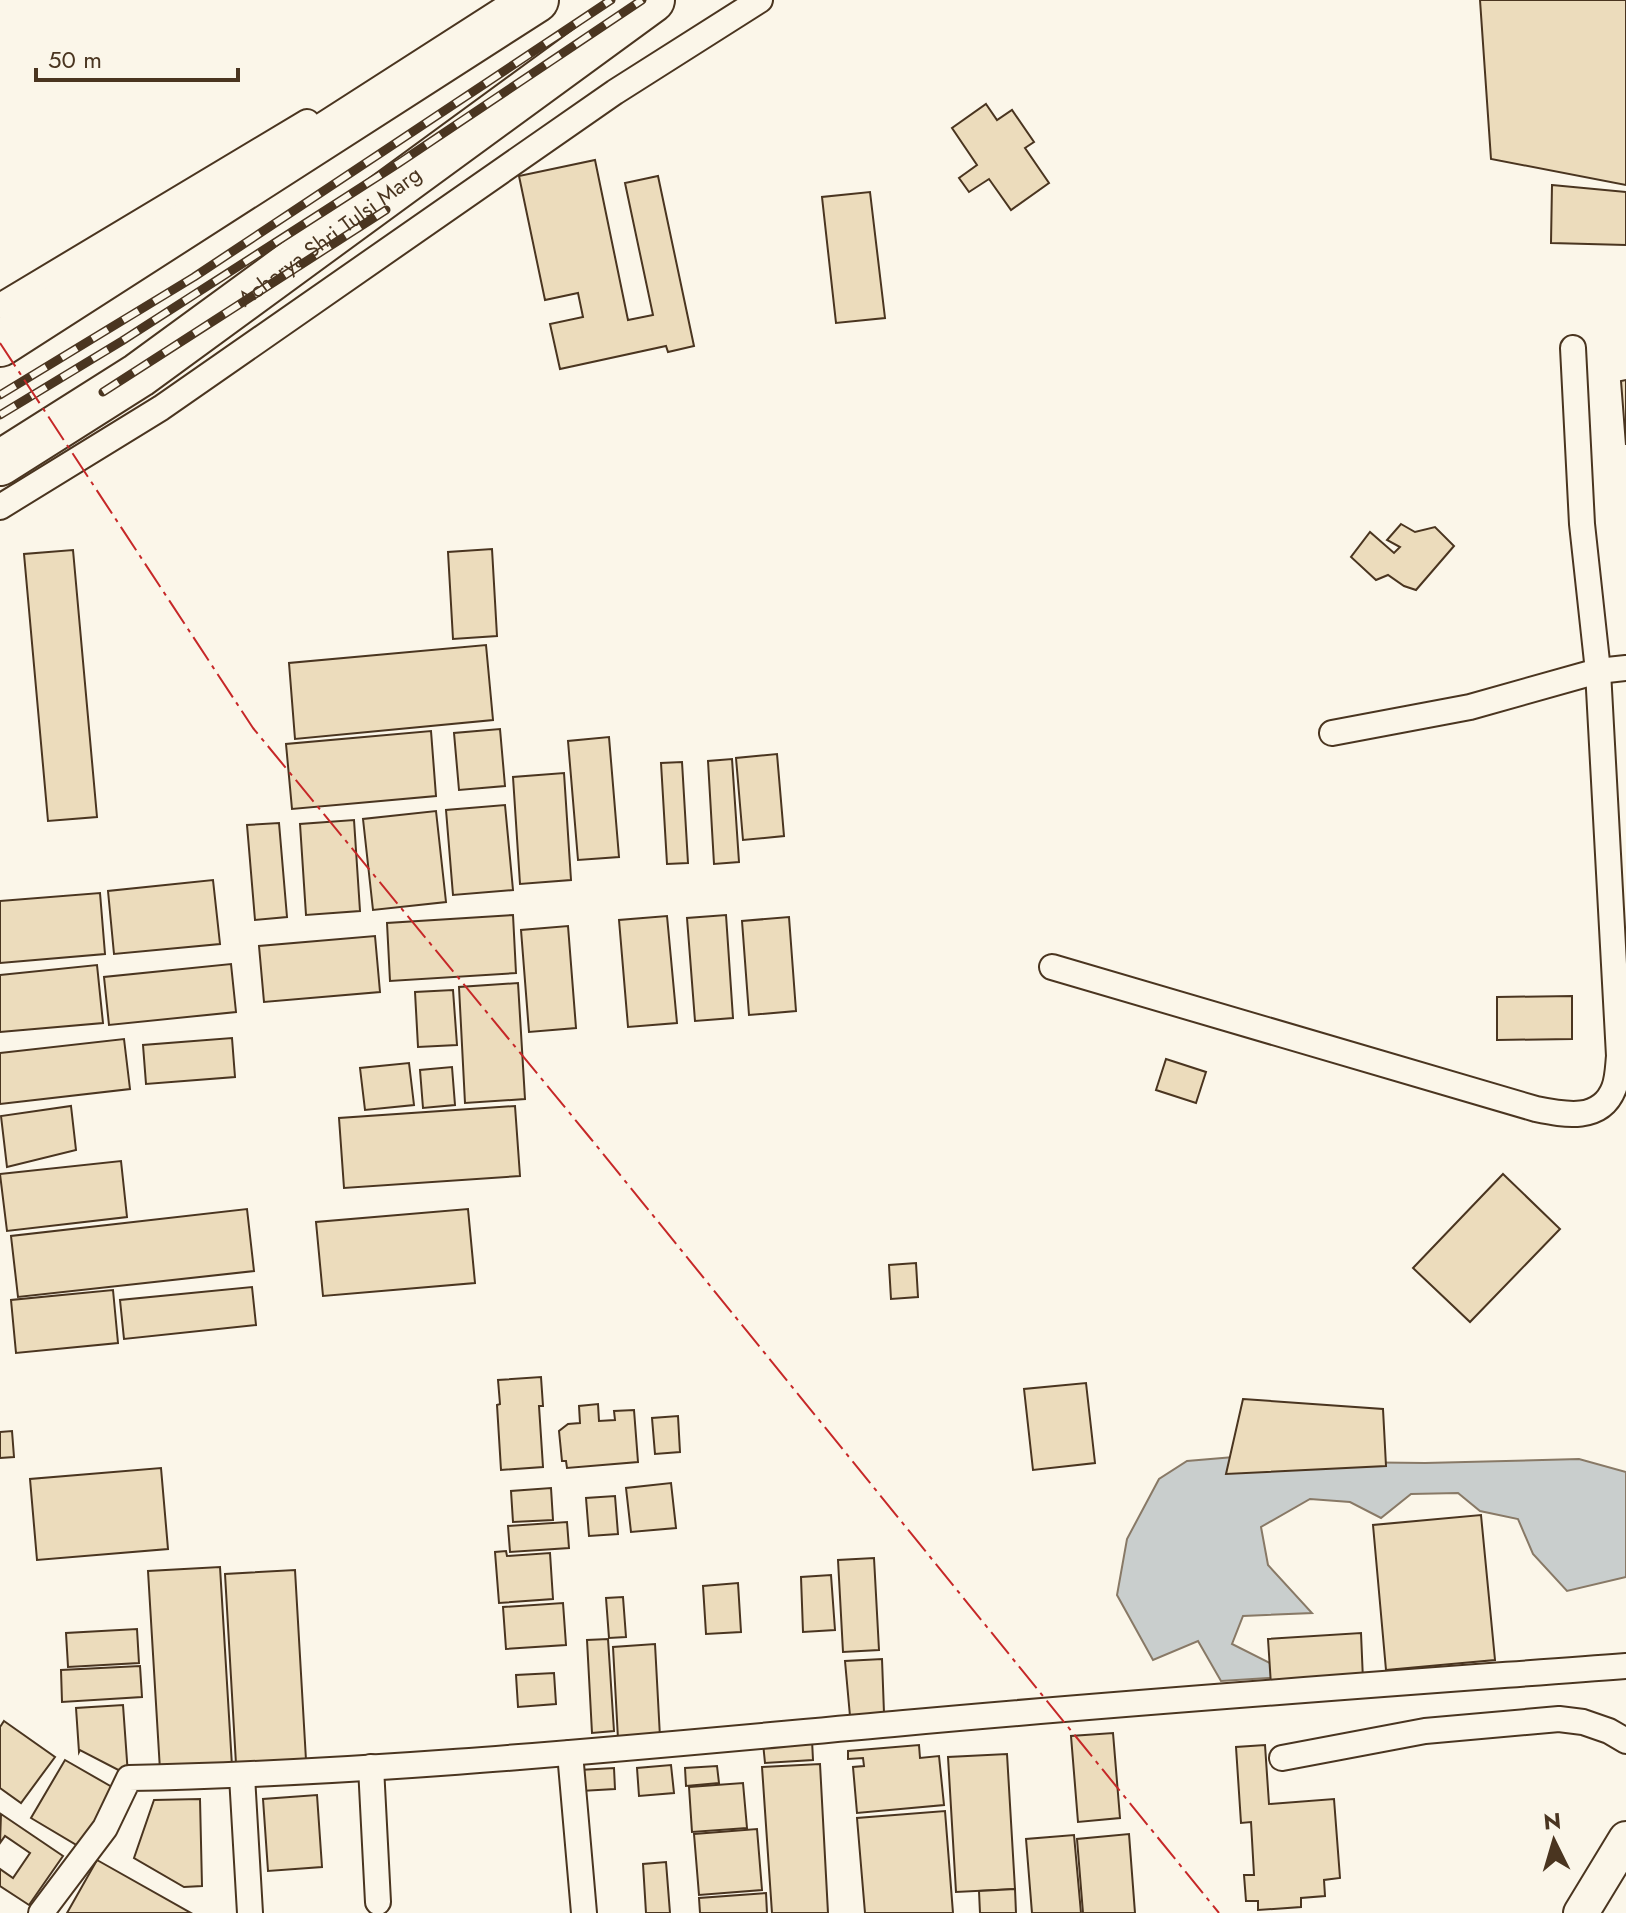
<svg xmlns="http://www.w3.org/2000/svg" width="1626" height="1913" font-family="Jost,sans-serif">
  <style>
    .water { fill: #c9cecd; stroke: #887966; stroke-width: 2 }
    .building { fill: #ecdcbc; stroke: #4a3520; stroke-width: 2 }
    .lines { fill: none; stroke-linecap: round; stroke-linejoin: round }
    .street-casing { stroke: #4a3520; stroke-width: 28 }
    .secondary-casing { stroke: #4a3520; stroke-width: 38 }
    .highway-casing { stroke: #4a3520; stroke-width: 48 }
    .street { stroke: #fbf6e9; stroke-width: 24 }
    .secondary { stroke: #fbf6e9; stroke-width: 34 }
    .highway { stroke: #fbf6e9; stroke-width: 44 }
    .rail-casing { stroke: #4a3520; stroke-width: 9 }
    .rail { stroke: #fbf6e9; stroke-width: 6; stroke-dasharray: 18; stroke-linecap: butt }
    .power { stroke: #c62828; stroke-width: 2; stroke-dasharray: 28 6 4 6; stroke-linecap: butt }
    .labels { text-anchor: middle; stroke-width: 6; stroke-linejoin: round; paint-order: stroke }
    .street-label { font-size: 22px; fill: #4a3520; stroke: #fbf6e9 }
  </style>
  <rect width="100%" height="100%" fill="#fbf6e9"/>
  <polygon class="water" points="1234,1457 1334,1462 1425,1463 1579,1459 1626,1472 1626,1577 1567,1591 1533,1554 1518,1519 1480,1511 1458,1493 1411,1494 1381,1518 1350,1502 1310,1499 1261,1527 1268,1565 1312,1613 1243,1616 1232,1644 1272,1664 1286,1677 1221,1681 1198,1641 1153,1660 1117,1595 1127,1539 1159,1479 1187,1461"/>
  <g class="building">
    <polygon points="1480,0 1626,0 1626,185 1491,159"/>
    <polygon points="986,104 997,120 1012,110 1034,142 1025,148 1049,183 1011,210 989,179 969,192 959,178 977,165 952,128"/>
    <polygon points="595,160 628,320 653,315 625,183 658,176 694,346 668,352 666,346 560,369 550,324 583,317 578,293 545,300 519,176"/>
    <polygon points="1552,185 1626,192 1626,245 1551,243"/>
    <polygon points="870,192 885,318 836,323 822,197"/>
    <polygon points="1626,380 1626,445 1621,381"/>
    <polygon points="1401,524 1415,532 1435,527 1454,546 1416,590 1404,586 1388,575 1376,580 1351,557 1370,532 1394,553 1400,547 1387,540"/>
    <polygon points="492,549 497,636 453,639 448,552"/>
    <polygon points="73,550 97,817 48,821 24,554"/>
    <polygon points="486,645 493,720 295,739 289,663"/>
    <polygon points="500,729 505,786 459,790 454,733"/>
    <polygon points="431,731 436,796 292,809 286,744"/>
    <polygon points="609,737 619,857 578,860 568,741"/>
    <polygon points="777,754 784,836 743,840 736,758"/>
    <polygon points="732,759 739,862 714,864 708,761"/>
    <polygon points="682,762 688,863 667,864 661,763"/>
    <polygon points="564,773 571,880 520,884 513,777"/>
    <polygon points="505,805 513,890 453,895 446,810"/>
    <polygon points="436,811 446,902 373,910 363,819"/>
    <polygon points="354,820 360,911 306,915 300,824"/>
    <polygon points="279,823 287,917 255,920 247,825"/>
    <polygon points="213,880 220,944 114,954 108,891"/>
    <polygon points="100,893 105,954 0,963 0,901"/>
    <polygon points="513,915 516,973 390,981 387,923"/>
    <polygon points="726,915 733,1018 695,1021 687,918"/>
    <polygon points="667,916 677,1023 628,1027 619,920"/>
    <polygon points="789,917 796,1011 749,1015 742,921"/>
    <polygon points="568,926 576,1028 529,1032 521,930"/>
    <polygon points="375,936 380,992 264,1002 259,946"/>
    <polygon points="231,964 236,1012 109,1025 104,977"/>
    <polygon points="97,965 103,1023 0,1032 0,975"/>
    <polygon points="518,983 525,1099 465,1103 459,987"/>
    <polygon points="453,990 457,1045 418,1047 415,992"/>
    <polygon points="1572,996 1572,1039 1497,1040 1497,997"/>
    <polygon points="232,1038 235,1077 146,1084 143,1045"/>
    <polygon points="124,1039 130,1089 0,1104 0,1053"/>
    <polygon points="1166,1059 1206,1072 1196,1103 1156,1090"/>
    <polygon points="409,1063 414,1105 365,1110 360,1068"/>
    <polygon points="452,1067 455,1105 423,1108 420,1070"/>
    <polygon points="71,1106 76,1150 7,1167 1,1116"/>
    <polygon points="515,1106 520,1176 344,1188 339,1118"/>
    <polygon points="121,1161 127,1217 7,1231 0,1174"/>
    <polygon points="1503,1174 1560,1229 1470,1322 1413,1268"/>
    <polygon points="247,1209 254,1271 18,1297 11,1236"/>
    <polygon points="468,1209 475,1283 323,1296 316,1222"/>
    <polygon points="916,1263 918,1297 891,1299 889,1265"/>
    <polygon points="252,1287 256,1325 124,1339 120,1300"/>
    <polygon points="113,1290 118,1343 16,1353 11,1300"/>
    <polygon points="541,1377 543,1406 539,1406 543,1467 501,1470 497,1405 500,1404 498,1380"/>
    <polygon points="1086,1383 1095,1463 1033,1470 1024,1389"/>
    <polygon points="1243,1399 1383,1409 1386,1466 1226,1474"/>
    <polygon points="598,1404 599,1421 615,1420 614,1411 634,1410 638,1462 567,1468 566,1461 562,1461 559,1431 568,1424 580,1423 579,1406"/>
    <polygon points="678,1416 680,1452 655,1454 652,1418"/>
    <polygon points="12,1431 14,1457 0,1458 0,1432"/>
    <polygon points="161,1468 168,1549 37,1560 30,1479"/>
    <polygon points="671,1483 676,1528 631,1532 626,1488"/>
    <polygon points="551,1488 553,1520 513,1522 511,1491"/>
    <polygon points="615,1496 618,1534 589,1536 586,1498"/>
    <polygon points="1481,1515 1495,1660 1386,1670 1373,1525"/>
    <polygon points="567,1522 569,1548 510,1552 508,1526"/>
    <polygon points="506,1551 507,1556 550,1553 553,1599 499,1603 495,1552"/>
    <polygon points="874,1558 879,1650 843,1652 838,1560"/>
    <polygon points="220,1567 232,1766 160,1770 148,1571"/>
    <polygon points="295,1570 306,1760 236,1764 225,1574"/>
    <polygon points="831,1575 835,1630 803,1632 801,1577"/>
    <polygon points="738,1583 741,1632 706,1634 703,1586"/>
    <polygon points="623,1597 626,1637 609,1638 606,1598"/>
    <polygon points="563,1603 566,1645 506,1649 503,1607"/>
    <polygon points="137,1629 139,1663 68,1667 66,1633"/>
    <polygon points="1361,1633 1363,1680 1271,1685 1268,1639"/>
    <polygon points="608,1639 614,1731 592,1733 587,1640"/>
    <polygon points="655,1644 660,1737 618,1739 613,1647"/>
    <polygon points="882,1659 884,1713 850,1716 845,1661"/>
    <polygon points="140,1666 142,1697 62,1702 61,1670"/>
    <polygon points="554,1673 556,1704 518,1707 516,1675"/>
    <polygon points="123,1705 128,1775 80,1750 79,1752 76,1708"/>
    <polygon points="4,1721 55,1757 21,1803 0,1788 0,1727"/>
    <polygon points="1113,1733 1120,1818 1078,1822 1071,1736"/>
    <polygon points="812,1740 813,1760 765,1763 763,1743"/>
    <polygon points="919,1745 920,1758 939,1756 944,1805 857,1813 853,1767 864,1766 863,1758 848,1759 848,1751"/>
    <polygon points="1265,1745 1269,1804 1334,1799 1340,1878 1324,1880 1325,1896 1301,1898 1301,1907 1258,1910 1258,1901 1246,1901 1244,1875 1254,1875 1251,1822 1241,1823 1236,1747"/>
    <polygon points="1007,1754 1015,1889 956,1892 948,1757"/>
    <polygon points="65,1760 119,1791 85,1850 31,1818"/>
    <polygon points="820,1764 828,1913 772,1913 762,1767"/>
    <polygon points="671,1765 674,1793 639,1796 637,1768"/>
    <polygon points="717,1766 719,1783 686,1786 685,1768"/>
    <polygon points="614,1768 615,1789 581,1791 579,1770"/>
    <polygon points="743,1783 747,1828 692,1832 689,1787"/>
    <polygon points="317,1795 322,1867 268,1871 263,1799"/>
    <polygon points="200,1799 202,1886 184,1887 134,1858 154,1800"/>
    <polygon points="945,1811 953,1913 865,1913 857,1818"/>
    <polygon points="1,1814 63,1856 29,1905 0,1886 0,1869 13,1878 30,1853 5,1836 0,1843"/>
    <polygon points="757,1829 762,1890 699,1895 694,1834"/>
    <polygon points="1129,1834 1135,1913 1083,1913 1077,1839"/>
    <polygon points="1074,1835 1081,1913 1032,1913 1026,1839"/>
    <polygon points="97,1860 191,1913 67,1913"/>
    <polygon points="666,1862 670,1913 646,1913 643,1864"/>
    <polygon points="1015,1889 1016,1913 980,1913 979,1891"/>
    <polygon points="766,1893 767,1913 700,1913 699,1898"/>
  </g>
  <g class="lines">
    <g class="street-casing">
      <g id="street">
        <polyline points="0,306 307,122"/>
        <polyline points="0,507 161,408 615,92 760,0"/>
        <polyline points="1332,733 1470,707 1598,671 1626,668"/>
        <path d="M1052,967L1536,1109C1565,1115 1601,1122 1614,1088C1618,1078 1618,1065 1619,1056L1598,671L1582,524L1573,348"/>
        <polyline points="570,1753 584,1913"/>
        <polyline points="1282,1758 1425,1731 1559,1719 1583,1722 1609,1731 1626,1741"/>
        <polyline points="371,1767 378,1902"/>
        <polyline points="242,1776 250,1913"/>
        <path d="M41,1913L105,1828L129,1778C388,1773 646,1746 904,1723C1144,1701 1385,1684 1626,1666"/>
      </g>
    </g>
    <g class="secondary-casing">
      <polyline id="secondary" points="1581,1913 1626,1839"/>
    </g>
    <g class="highway-casing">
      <g id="highway">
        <polyline points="0,344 536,0"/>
        <path id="s1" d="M0,463L139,375L652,0"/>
      </g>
    </g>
    <use href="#street" class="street"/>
    <use href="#secondary" class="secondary"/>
    <use href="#highway" class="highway"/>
    <g class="rail-casing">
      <g id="rail">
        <polyline points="103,392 386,210"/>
        <polyline points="0,395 194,277 611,0"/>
        <polyline points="0,415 122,341 399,163 642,0"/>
      </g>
    </g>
    <use href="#rail" class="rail"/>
    <polyline class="power" points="0,343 253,728 591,1139 1219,1913"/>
  </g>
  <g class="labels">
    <g class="street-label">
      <text dy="8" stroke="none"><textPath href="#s1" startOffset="400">Acharya Shri Tulsi Marg</textPath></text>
    </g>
  </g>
  <g transform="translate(1554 1841) rotate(355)" stroke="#fbf6e9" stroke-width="6" paint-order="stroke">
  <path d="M0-6L14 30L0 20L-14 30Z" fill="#4a3520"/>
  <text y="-12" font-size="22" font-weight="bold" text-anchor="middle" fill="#4a3520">N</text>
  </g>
  <path d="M36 68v12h202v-12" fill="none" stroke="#4a3520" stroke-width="4"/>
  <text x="48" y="68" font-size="24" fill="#4a3520" stroke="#fbf6e9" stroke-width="6" paint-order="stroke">50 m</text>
</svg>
